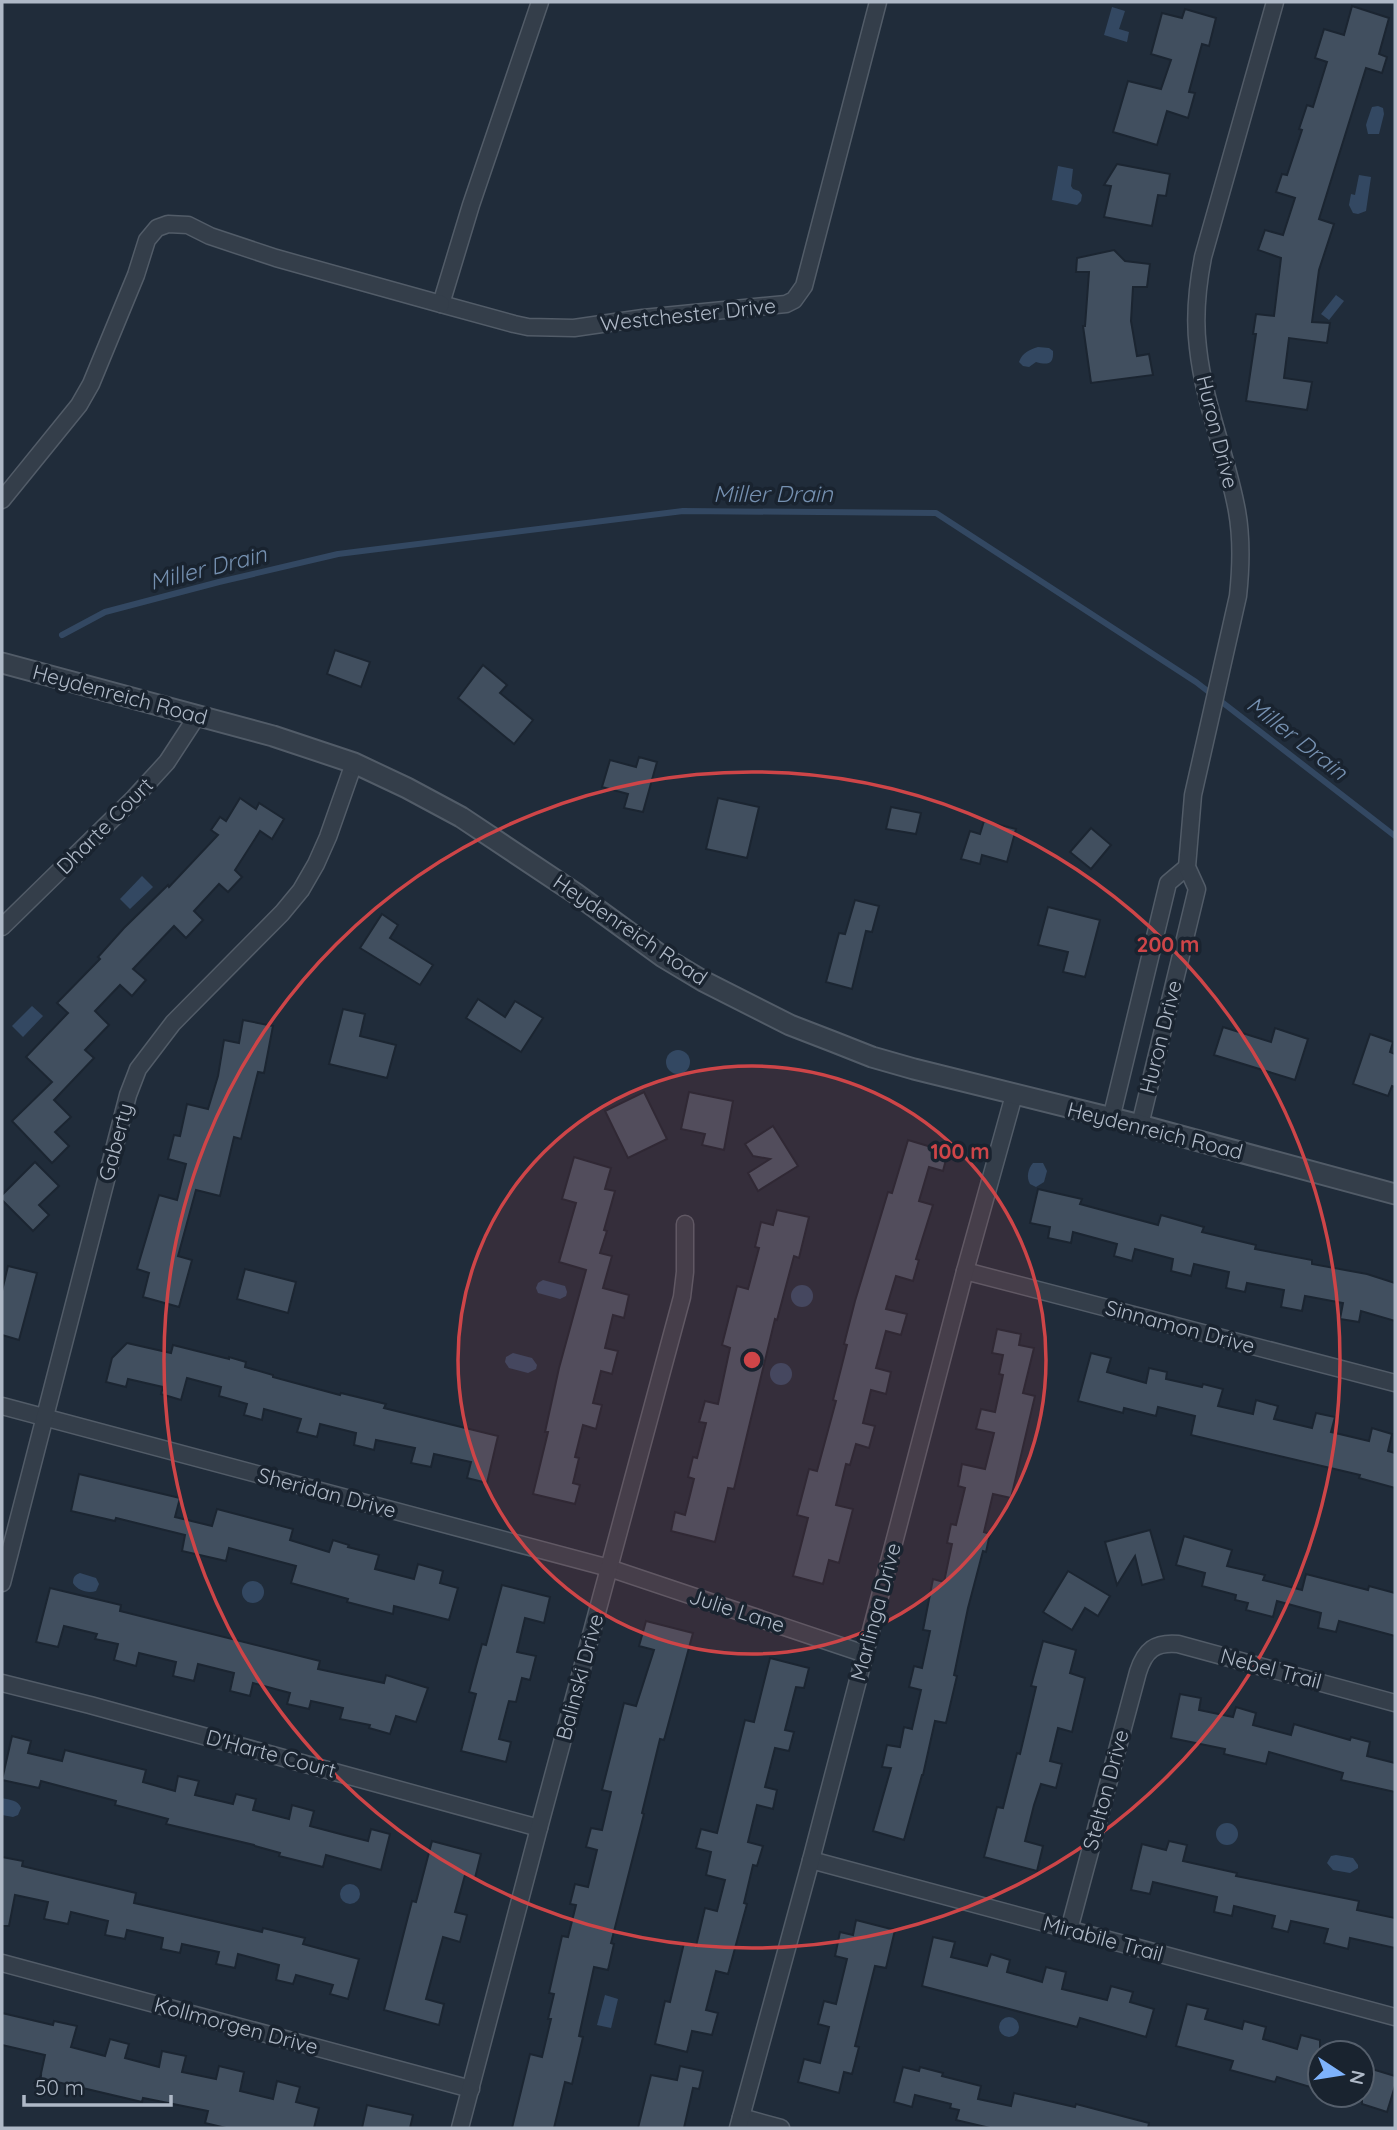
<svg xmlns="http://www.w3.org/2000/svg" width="1397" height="2130" font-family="Quicksand,sans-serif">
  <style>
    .water { fill: #334862 }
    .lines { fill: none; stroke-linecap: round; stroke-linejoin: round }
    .stream { stroke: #334862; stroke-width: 6 }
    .building { fill: #414f5f; stroke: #1b2531; stroke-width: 2 }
    .minor-casing { stroke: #525c68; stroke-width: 19 }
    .tertiary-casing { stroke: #525c68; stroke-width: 23 }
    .minor { stroke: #343e4a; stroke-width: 16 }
    .tertiary { stroke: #343e4a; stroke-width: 19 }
    .ring { fill: none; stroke: #ce4548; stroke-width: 3.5 }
    .labels { text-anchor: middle; stroke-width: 7; stroke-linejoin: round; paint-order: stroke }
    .street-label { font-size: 21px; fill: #afb9c7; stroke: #19232f }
    .water-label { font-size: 23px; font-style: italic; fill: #7590b0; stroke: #19232f }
    .centre { fill: #ce4548; stroke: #19232f; stroke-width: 3.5 }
    .ring-label { font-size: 21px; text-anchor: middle; font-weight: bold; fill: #ce4548; stroke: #19232f; stroke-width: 7; stroke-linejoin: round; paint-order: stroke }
  </style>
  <rect width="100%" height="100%" fill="#202c3a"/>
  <g class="water">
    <polygon points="1112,7 1125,11 1119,29 1129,32 1127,42 1104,35"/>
    <path d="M1378,106L1383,108L1384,114L1379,134H1368L1366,125C1368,118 1370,113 1372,107Z"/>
    <polygon points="1058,166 1073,169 1071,186 1073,189 1079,191 1082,195 1081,201 1077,205 1052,200"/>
    <polygon points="1359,175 1371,177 1366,211 1358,214 1353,213 1349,205 1351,194 1355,195"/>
    <polygon points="1336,295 1344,301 1329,320 1321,314"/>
    <path d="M1038,347L1049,348L1053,351C1054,365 1047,365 1036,362L1029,367L1023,366L1019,362C1023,352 1029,350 1038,347Z"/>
    <polygon points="142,876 153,887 130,909 120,899"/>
    <polygon points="32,1006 43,1016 23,1037 12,1026"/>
    <circle cx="678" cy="1062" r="12"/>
    <path d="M1033,1163H1043L1047,1171L1044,1182L1036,1187L1030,1184C1026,1177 1028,1169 1033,1163Z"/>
    <polygon points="543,1280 565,1286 567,1292 566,1296 560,1299 538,1293 536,1288 538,1283"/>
    <circle cx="802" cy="1296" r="11"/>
    <polygon points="513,1353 532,1358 537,1365 536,1369 528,1373 509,1368 505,1362 506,1357"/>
    <circle cx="781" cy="1374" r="11"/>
    <path d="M80,1573L96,1578L99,1584L96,1591C88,1594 77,1590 73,1583C73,1577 75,1575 80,1573Z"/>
    <circle cx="253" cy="1592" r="11"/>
    <path d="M2,1798C10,1800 18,1800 21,1808L18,1815L13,1817L2,1815Z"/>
    <circle cx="1227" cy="1834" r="11"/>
    <polygon points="1336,1855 1353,1858 1358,1865 1358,1868 1350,1873 1333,1870 1327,1863 1331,1856"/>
    <circle cx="350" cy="1894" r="10"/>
    <polygon points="605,1995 618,1999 611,2028 597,2025"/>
    <circle cx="1009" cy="2027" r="10"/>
  </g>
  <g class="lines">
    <polyline class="stream" points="62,635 105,612 219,582 338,554 683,511 936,513 1196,682 1395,836"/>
  </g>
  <g class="building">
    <polygon points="1352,6 1389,18 1379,54 1387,57 1382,73 1366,68 1319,219 1334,224 1319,270 1312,322 1330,323 1327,343 1289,338 1284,378 1312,382 1307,410 1246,401 1256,334 1253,334 1256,314 1274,316 1281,258 1258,250 1265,230 1283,235 1295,198 1276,192 1282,174 1287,175 1302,130 1299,129 1307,105 1313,107 1327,62 1315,58 1324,29 1344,35"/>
    <polygon points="1185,9 1216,18 1209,46 1202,44 1189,92 1195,93 1188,118 1167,111 1157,145 1113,132 1128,81 1161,89 1171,60 1151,54 1162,13 1182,18"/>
    <polygon points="1117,164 1170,174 1166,196 1158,195 1152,226 1104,217 1111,186 1104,185"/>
    <polygon points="1114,250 1125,261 1150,264 1147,287 1133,287 1131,321 1137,356 1149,354 1153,375 1091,383 1083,326 1085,326 1089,272 1076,272 1077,258"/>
    <polygon points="335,650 370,662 361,687 327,674"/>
    <polygon points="483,665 507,685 500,693 533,720 514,744 458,698"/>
    <polygon points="639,757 657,762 643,812 624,808 628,794 602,787 610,760 636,767"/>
    <polygon points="240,798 256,809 259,803 284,819 272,839 260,831 235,870 242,877 228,892 219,884 194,911 203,920 186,938 174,926 133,969 146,980 132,996 120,985 95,1011 109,1025 85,1050 94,1058 54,1100 71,1117 55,1132 69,1146 52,1163 12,1121 52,1082 26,1057 68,1013 57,1003 100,959 98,957 124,928 168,885 169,887 218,835 211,830 220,817 226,821"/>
    <polygon points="718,798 759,807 747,858 706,849"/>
    <polygon points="891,807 921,813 916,834 886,829"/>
    <polygon points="984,821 1016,829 1007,862 982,855 980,864 961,859 970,831 980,834"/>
    <polygon points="1091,828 1111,845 1091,869 1070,852"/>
    <polygon points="855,900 879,906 872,932 866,931 852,989 826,982 839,933 845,934"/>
    <polygon points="1048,907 1100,920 1085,977 1063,972 1068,952 1038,945"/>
    <polygon points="382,914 398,925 390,938 433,965 420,985 360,948"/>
    <polygon points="478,999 505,1017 515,1001 543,1018 521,1052 466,1018"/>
    <polygon points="343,1009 365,1014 360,1036 396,1045 387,1078 329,1064"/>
    <polygon points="243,1020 273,1026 264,1073 258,1072 241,1139 234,1137 220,1196 196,1190 178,1256 192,1260 179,1307 143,1297 149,1273 137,1269 159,1195 177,1200 186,1164 168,1159 174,1135 180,1136 187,1104 208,1109 218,1076 224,1040 239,1043"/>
    <polygon points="1223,1027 1271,1042 1275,1028 1308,1039 1295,1080 1214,1055"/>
    <polygon points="1370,1034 1393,1042 1390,1052 1395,1054 1395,1087 1392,1086 1388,1096 1353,1084"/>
    <polygon points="644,1092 667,1139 628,1158 605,1111"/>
    <polygon points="689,1092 733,1101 724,1150 702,1145 705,1134 681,1129"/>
    <polygon points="773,1126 798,1166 758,1191 748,1173 770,1159 753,1156 745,1144"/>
    <polygon points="908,1140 948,1152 943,1171 929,1167 919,1201 933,1205 916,1259 919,1260 913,1281 896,1276 886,1309 907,1314 901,1335 886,1331 876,1368 891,1372 886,1394 871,1390 863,1423 875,1426 869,1448 856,1444 850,1465 846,1464 836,1505 853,1509 839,1563 829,1560 823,1584 793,1576 808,1518 797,1515 809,1469 817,1471 836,1401 833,1400 847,1345 844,1344 855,1301 888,1192 892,1193"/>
    <polygon points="574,1157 611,1168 605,1189 615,1191 604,1230 607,1231 600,1253 612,1256 603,1288 629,1295 624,1318 613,1315 605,1348 618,1351 612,1374 601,1371 593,1403 602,1405 596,1429 583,1425 575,1457 579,1458 573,1483 580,1485 575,1504 533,1494 548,1432 545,1432 559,1368 586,1270 559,1262 576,1203 562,1199"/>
    <polygon points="35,1162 59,1186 39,1205 49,1215 33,1231 2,1200 2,1195"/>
    <polygon points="1038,1189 1082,1199 1080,1204 1158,1225 1161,1215 1204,1227 1202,1232 1256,1245 1255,1249 1312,1260 1312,1264 1367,1274 1395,1283 1395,1321 1361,1311 1359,1322 1340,1319 1343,1303 1305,1296 1302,1311 1281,1307 1284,1290 1247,1283 1245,1292 1226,1288 1229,1272 1194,1264 1191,1276 1171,1271 1173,1259 1135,1249 1132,1261 1114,1256 1117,1244 1073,1232 1071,1243 1048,1238 1050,1227 1030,1223"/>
    <polygon points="777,1210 809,1217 799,1258 794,1256 777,1320 775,1319 734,1489 728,1488 715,1542 671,1531 675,1512 685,1515 694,1479 688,1477 693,1457 697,1458 706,1423 699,1422 705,1401 718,1404 730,1348 722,1345 737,1286 748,1289 759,1248 755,1247 761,1222 773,1225"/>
    <polygon points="8,1266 37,1273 19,1340 2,1335 2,1291"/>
    <polygon points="245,1269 296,1282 288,1313 237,1299"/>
    <polygon points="997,1329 1021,1334 1019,1345 1034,1348 1023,1393 1035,1396 1011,1498 993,1494 984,1532 990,1534 986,1552 983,1551 968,1608 954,1675 957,1676 946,1723 935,1721 923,1775 922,1775 904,1840 873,1831 891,1768 882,1767 887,1745 900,1747 904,1727 912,1729 921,1690 909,1687 914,1666 922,1668 930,1631 923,1630 933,1579 944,1582 952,1544 947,1543 951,1524 956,1525 965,1488 958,1486 962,1464 985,1469 994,1433 976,1429 981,1409 995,1412 1003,1375 999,1374 1003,1355 992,1353"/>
    <polygon points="127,1343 171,1353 173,1345 229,1359 229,1357 246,1362 245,1367 273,1375 273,1377 340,1395 341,1393 386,1404 384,1408 498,1436 487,1483 467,1478 471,1462 434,1454 431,1467 411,1463 415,1448 376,1440 374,1450 354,1445 356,1433 320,1424 317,1437 297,1432 301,1419 264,1409 262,1420 244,1415 247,1404 219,1396 221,1387 187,1378 181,1400 161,1394 163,1387 128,1379 126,1387 106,1382 112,1358"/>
    <polygon points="1091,1353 1111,1358 1107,1372 1146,1383 1149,1368 1167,1372 1166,1379 1202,1387 1203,1384 1223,1389 1218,1406 1253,1414 1256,1400 1278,1406 1274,1419 1312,1428 1316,1413 1335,1417 1331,1432 1369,1441 1372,1428 1392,1434 1388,1451 1395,1453 1395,1488 1359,1478 1360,1475 1191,1435 1195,1416 1158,1407 1156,1416 1124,1408 1123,1413 1078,1401"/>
    <polygon points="79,1474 180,1498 175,1517 212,1526 217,1509 293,1529 290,1540 329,1552 333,1540 349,1545 348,1547 379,1555 375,1569 414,1579 418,1564 443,1571 440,1583 458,1588 449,1620 394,1606 393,1614 347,1602 348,1599 291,1583 296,1566 229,1548 226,1561 182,1551 185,1535 116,1518 115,1521 71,1511"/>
    <polygon points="1150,1530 1164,1579 1142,1585 1135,1556 1117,1585 1105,1542"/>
    <polygon points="1184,1536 1232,1550 1227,1566 1265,1575 1263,1580 1302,1590 1306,1574 1368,1590 1369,1586 1395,1593 1395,1636 1339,1621 1336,1632 1318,1628 1321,1613 1277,1601 1273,1617 1246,1610 1248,1603 1235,1600 1236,1595 1202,1586 1205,1573 1176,1565"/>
    <polygon points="1068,1571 1110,1596 1098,1616 1085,1608 1072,1630 1043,1612"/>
    <polygon points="502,1585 550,1597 544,1623 525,1618 517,1652 536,1656 530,1680 522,1678 516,1702 509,1701 499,1739 511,1742 506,1762 461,1751 476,1694 469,1692 476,1666 482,1644 486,1645"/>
    <polygon points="50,1588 121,1605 120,1611 320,1661 318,1669 384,1683 386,1675 428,1688 416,1722 396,1716 390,1734 369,1728 370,1725 340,1719 343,1708 311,1701 309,1709 287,1704 290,1693 253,1683 250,1696 230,1691 234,1673 198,1664 194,1681 173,1676 176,1662 139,1653 136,1666 114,1660 118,1644 95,1639 97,1634 64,1626 58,1647 36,1642"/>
    <polygon points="646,1621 693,1633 664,1740 660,1739 642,1813 644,1814 611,1943 614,1944 608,1970 594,1967 579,2036 583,2037 572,2084 565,2082 554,2128 512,2128 530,2054 542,2057 551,2019 548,2019 554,1994 549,1993 562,1936 568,1937 576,1905 570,1904 575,1884 588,1887 597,1850 586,1847 591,1828 602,1830 611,1792 602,1790 624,1703 636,1706 654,1650 639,1646"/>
    <polygon points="1043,1641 1076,1650 1070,1673 1085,1678 1072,1732 1058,1728 1050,1761 1062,1764 1056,1788 1041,1784 1034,1805 1025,1841 1043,1846 1037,1871 984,1857 997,1807 1003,1808 1017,1753 1020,1754 1036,1687 1031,1686"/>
    <polygon points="770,1658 809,1668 804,1688 796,1687 785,1730 794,1732 789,1751 775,1748 765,1787 777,1790 773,1809 757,1805 748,1842 763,1846 757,1866 753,1865 744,1903 747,1904 728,1974 716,1971 706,2010 718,2013 712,2035 692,2031 687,2052 655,2044 665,2001 670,2002 684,1943 696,1946 705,1908 717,1911 725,1880 706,1875 711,1852 696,1848 701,1829 717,1833 745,1720 754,1722"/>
    <polygon points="1180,1694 1201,1698 1199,1710 1233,1717 1236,1707 1256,1713 1253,1725 1291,1735 1294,1724 1350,1740 1351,1737 1370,1742 1367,1756 1395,1763 1395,1792 1341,1780 1343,1773 1269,1752 1266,1764 1224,1754 1225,1749 1171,1738"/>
    <polygon points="12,1736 31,1741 28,1753 62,1761 65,1750 146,1770 143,1782 175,1791 178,1776 199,1781 195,1795 233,1804 236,1794 256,1799 253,1810 289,1819 292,1805 314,1811 310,1826 348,1836 368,1841 371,1829 390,1834 381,1870 326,1855 323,1867 279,1856 280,1853 255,1846 254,1845 166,1824 168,1819 115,1805 116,1801 41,1781 39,1788 2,1780"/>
    <polygon points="432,1841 481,1854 475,1878 465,1875 455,1912 467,1915 460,1942 443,1937 426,1999 444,2004 439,2025 384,2010 412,1901 416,1902"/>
    <polygon points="1169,1841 1187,1845 1183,1861 1237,1873 1236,1876 1359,1901 1357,1910 1395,1918 1395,1948 1350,1938 1348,1949 1324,1943 1328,1929 1291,1921 1288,1932 1272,1928 1275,1916 1234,1906 1232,1916 1214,1912 1217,1897 1153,1882 1150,1894 1131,1890 1142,1844 1166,1850"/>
    <polygon points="2,1857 23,1861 22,1866 136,1893 134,1903 262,1932 263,1928 305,1938 303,1944 359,1959 348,1999 330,1994 333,1985 296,1975 293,1984 276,1980 279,1965 238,1954 235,1968 216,1964 219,1952 182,1944 180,1953 161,1949 163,1938 127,1930 125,1939 105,1935 108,1921 71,1912 68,1924 44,1919 48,1902 15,1895 9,1926 2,1926"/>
    <polygon points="856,1920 895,1930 886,1968 875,1966 855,2046 859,2047 852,2074 844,2072 839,2093 798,2082 804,2059 820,2063 829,2027 818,2024 824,2001 836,2004 847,1959 835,1956 840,1932 853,1935"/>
    <polygon points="933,1937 955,1942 951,1957 987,1966 991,1954 1010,1960 1007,1972 1042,1982 1046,1967 1066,1972 1062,1989 1107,2000 1111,1986 1133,1992 1130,2002 1154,2009 1146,2037 1080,2018 1077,2027 922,1986"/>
    <polygon points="1187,2004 1208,2009 1205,2019 1242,2029 1244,2021 1266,2027 1263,2039 1297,2049 1301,2035 1320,2040 1320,2090 1277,2077 1275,2082 1230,2070 1233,2061 1176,2046"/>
    <polygon points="2,2013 53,2025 54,2021 77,2026 71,2047 105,2056 110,2039 129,2044 125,2058 159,2067 162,2051 186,2056 182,2072 216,2079 219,2066 244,2072 240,2091 273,2099 277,2081 300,2087 296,2102 319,2108 314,2128 226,2128 205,2123 208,2111 143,2098 142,2102 40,2078 45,2055 2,2045"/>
    <polygon points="680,2066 703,2071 699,2089 693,2088 684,2128 638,2128 651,2075 677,2080"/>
    <polygon points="1362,2066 1395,2076 1395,2086 1387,2112 1362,2104"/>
    <polygon points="903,2067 919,2071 920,2067 943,2073 942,2076 981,2086 978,2099 1011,2106 1014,2093 1075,2107 1076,2104 1149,2123 1148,2128 990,2128 956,2120 959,2110 950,2108 951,2104 915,2095 912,2107 894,2102"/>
    <polygon points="367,2105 413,2115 410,2128 362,2128"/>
  </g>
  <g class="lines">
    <g class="minor-casing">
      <g id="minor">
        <polyline points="540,2 471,205 441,304 514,324 528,327 574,328 643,318 786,304 794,300 804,286 878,2"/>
        <polyline points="2,500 79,405 91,384 136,275 147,240 157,228 168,224 188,225 210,236 276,258 441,304"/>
        <polyline points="2,927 134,798 167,762 197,716"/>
        <polyline points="1111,1119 1168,883 1187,867"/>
        <path d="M1140,1125L1197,889L1187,867L1193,795L1238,596C1241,568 1242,539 1237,511C1227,456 1204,404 1198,348C1194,317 1197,288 1203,257L1275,2"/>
        <polyline points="965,1271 1395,1383"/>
        <polyline points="2,1406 609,1568 865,1654"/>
        <polyline points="2,1583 128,1095 138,1069 173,1023 282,913 301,890 316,864 328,837 354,763"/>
        <polyline points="2,1683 90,1705 539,1828"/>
        <polyline points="811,1860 1395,2017"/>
        <path d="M1069,1930L1138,1672C1145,1650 1155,1642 1178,1644L1395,1703"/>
        <polyline points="2,1963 471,2089"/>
        <polyline points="741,2117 781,2128"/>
        <polyline points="460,2128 539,1828 682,1297 685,1272 685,1224"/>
        <polyline points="738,2128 811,1860 965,1271 1014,1095"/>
      </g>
    </g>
    <g class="tertiary-casing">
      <polyline id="tertiary" points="2,663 273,736 354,763 407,788 461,817 575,893 663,957 703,981 790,1025 834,1042 872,1057 914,1069 1140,1125 1395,1194"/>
    </g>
    <use href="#minor" class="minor"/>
    <use href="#tertiary" class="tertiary"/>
  </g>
  <circle cx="752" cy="1360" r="294" fill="#ce4548" fill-opacity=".12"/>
  <g class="ring">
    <circle cx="752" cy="1360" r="294"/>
    <circle cx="752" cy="1360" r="588"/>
  </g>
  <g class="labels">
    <g class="street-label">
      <text transform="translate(688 315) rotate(-6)" y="7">Westchester Drive</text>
      <text transform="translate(1217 432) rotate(76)" y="7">Huron Drive</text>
      <text transform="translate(120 695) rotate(15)" y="7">Heydenreich Road</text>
      <text transform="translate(105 826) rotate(-45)" y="7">Dharte Court</text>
      <text transform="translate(630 930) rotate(34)" y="7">Heydenreich Road</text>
      <text transform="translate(1161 1037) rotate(-76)" y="7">Huron Drive</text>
      <text transform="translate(1155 1131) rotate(14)" y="7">Heydenreich Road</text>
      <text transform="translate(116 1142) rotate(-75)" y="7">Gaberty</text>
      <text transform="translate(1180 1327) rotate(15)" y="7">Sinnamon Drive</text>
      <text transform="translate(327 1493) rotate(15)" y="7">Sheridan Drive</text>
      <text transform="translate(737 1611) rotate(18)" y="7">Julie Lane</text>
      <text transform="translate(876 1612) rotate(-75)" y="7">Marlinga Drive</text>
      <text transform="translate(1271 1669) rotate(15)" y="7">Nebel Trail</text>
      <text transform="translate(580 1677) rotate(-75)" y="7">Balinski Drive</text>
      <text transform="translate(271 1754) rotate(15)" y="7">D'Harte Court</text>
      <text transform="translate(1106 1790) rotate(-75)" y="7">Stelton Drive</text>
      <text transform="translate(1103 1939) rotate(15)" y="7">Mirabile Trail</text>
      <text transform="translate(236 2026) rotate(15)" y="7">Kollmorgen Drive</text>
    </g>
    <g class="water-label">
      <text x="773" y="502">Miller Drain</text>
      <text transform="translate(208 568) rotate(-14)" y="8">Miller Drain</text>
      <text transform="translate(1297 738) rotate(38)" y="8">Miller Drain</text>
    </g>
  </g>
  <circle cx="752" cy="1360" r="10" class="centre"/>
  <g class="ring-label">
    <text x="1168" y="952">200 m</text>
    <text x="960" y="1159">100 m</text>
  </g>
  <rect width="1397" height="2130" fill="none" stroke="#afb9c7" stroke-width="7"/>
  <g transform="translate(1341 2074) rotate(102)"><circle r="33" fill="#19232f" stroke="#555f6c" stroke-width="2"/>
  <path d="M0-5L12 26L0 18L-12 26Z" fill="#7eb3fc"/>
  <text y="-10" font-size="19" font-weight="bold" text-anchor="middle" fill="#afb9c7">N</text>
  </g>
  <path d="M24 2095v10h147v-10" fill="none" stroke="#afb9c7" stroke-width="3.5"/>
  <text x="35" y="2095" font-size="21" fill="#afb9c7" stroke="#19232f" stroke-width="5" paint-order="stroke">50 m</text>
</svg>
